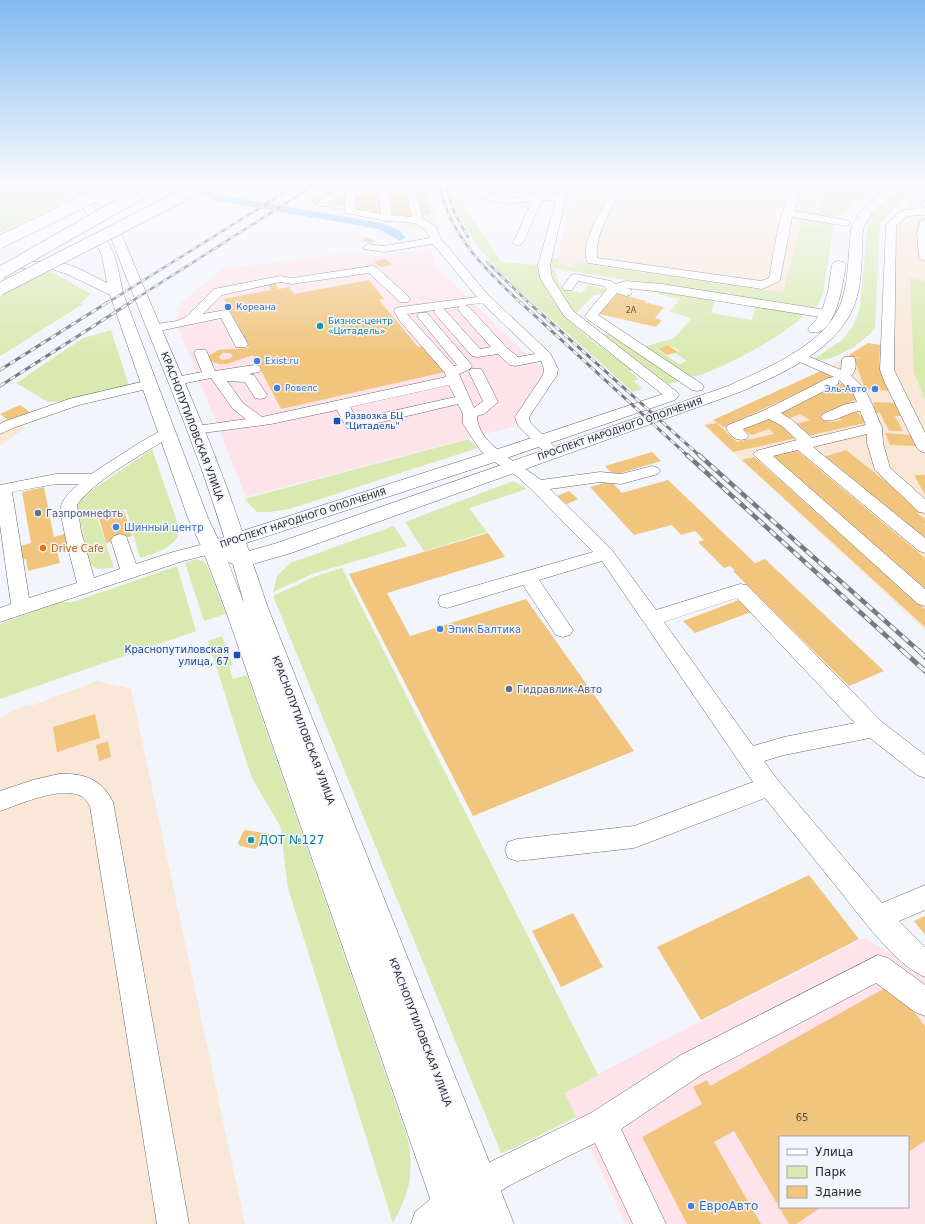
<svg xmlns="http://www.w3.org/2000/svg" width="925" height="1224" font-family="'DejaVu Sans',sans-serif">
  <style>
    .commercial { fill: #fee4ea; fill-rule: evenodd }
    .industrial { fill: #f9e8d7 }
    .green { fill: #d9eab1; fill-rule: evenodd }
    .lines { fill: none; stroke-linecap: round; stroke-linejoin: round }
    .canal { fill: #88c3fd; fill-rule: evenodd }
    .building { fill: #f1c57d; fill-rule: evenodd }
    .minor-casing { stroke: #686a6f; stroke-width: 1 }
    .major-casing { stroke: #686a6f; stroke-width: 1 }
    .minor { fill: #fff; fill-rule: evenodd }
    .major { fill: #fff; fill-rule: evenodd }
    .rail-far3-casing { stroke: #797a7f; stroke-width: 2.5 }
    .rail-far2-casing { stroke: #797a7f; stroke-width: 3 }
    .rail-far1-casing { stroke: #797a7f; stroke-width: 4.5 }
    .rail-casing { stroke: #797a7f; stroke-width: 5 }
    .rail-far3 { stroke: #f3f5fc; stroke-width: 1.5; stroke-dasharray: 5; stroke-linecap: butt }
    .rail-far2 { stroke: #f3f5fc; stroke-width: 2; stroke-dasharray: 6; stroke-linecap: butt }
    .rail-far1 { stroke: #f3f5fc; stroke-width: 3; stroke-dasharray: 8; stroke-linecap: butt }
    .rail { stroke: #f3f5fc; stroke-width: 3.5; stroke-dasharray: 10; stroke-linecap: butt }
    .major-bridge-casing { stroke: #686a6f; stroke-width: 13; stroke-linecap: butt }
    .highway-bridge-casing { stroke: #686a6f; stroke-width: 13; stroke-linecap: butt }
    .major-bridge { stroke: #fff; stroke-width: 12 }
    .highway-bridge { stroke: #fff; stroke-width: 12 }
    .shop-dot { fill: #3f7fe0; stroke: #f3f5fc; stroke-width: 1.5 }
    .culture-dot { fill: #0f9aa8; stroke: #f3f5fc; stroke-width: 1.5 }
    .transit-dot { fill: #1a4fb4; stroke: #f3f5fc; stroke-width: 1.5 }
    .service-dot { fill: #5c6f8a; stroke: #f3f5fc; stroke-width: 1.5 }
    .food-dot { fill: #e8710a; stroke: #f3f5fc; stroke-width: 1.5 }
    .labels { text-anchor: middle; stroke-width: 3; stroke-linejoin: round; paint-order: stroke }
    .number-label { font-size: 8px; fill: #5b5040 }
    .far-shop-label { font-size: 9px; fill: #366cbe; stroke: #f3f5fc; text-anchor: start }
    .far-culture-label { font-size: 9px; fill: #0d838f; stroke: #f3f5fc; text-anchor: start }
    .far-transit-label { font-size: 9px; fill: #164399; stroke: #f3f5fc; text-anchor: start }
    .far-street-label { font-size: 9px; fill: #29292c; stroke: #f3f5fc }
    .street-label { font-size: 10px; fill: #29292c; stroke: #f3f5fc }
    .service-label { font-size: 10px; fill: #4e5e75; stroke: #f3f5fc; text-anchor: start }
    .shop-label { font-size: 10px; fill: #366cbe; stroke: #f3f5fc; text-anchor: start }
    .food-label { font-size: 10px; fill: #c56008; stroke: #f3f5fc; text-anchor: start }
    .transit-label { font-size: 10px; fill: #164399; stroke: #f3f5fc; text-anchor: end }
    .near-number-label { font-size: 10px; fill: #5b5040 }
    .near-culture-label { font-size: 12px; fill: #0d838f; stroke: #f3f5fc; text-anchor: start }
    .near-shop-label { font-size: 12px; fill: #366cbe; stroke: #f3f5fc; text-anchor: start }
  </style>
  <rect width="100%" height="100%" fill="#f3f5fc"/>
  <g class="commercial">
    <polygon points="430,249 438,269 545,372 522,411 516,426 246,497 176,322 181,303 222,269 356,252 377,256"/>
    <path d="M864,938L925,973V1224H626L563,1092ZM780,1137H908V1207H780Z"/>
  </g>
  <g class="industrial">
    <polygon points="333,184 427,184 428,194 441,229 416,232 406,225 304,203"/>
    <polygon points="576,184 840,184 820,201 815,217 797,302 554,267"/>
    <polygon points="925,185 925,630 703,425 823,370 868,343 882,345 887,224"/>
    <polygon points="0,419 26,427 0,446"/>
    <polygon points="97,681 131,689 245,1224 0,1224 0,718 8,715 8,713 27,705 28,707"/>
  </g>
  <g class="green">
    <polygon points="0,184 66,184 70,199 0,233"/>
    <path d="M449,184H454L459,198L501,262L538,265C547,314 595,341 632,370L630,371L639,379L634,381L642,389L633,392C606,368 579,343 551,319C510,283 460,241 449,184Z"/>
    <polygon points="840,184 877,184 841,216 831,217 816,215 820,201"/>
    <path d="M905,184H919L880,223L875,327C867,341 830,365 814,359L842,340L853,326L857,317L860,306L868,220L872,214Z"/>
    <polygon points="805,219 834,224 823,294 817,307 809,308 551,268 552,258 560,259 558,265 573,267 576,263 783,293 801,222"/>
    <path d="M551,269L555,270L557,279L562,289L582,293L588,285L608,290L602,294L593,295L576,314C565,303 554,285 551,269Z"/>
    <polygon points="46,272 54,273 91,294 80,303 83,304 0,356 0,296"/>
    <polygon points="910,278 925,281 925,399 914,373"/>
    <path d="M658,291L715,300L711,313L752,320L755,307L725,302L805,313C794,331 712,375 691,377L644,347L674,338L692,318L670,312L680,299L658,294ZM669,345L680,351L675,353L687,361L679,364L657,349Z"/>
    <polygon points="111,330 129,386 68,401 48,402 16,383 83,338"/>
    <polygon points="602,334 610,334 680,381 668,384"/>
    <polygon points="469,439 478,448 289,509 269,512 257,512 244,499"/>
    <path d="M152,449L180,530C177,547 154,554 140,558L126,509L97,517L114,568L97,569L90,564L77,508C79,501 82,497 88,493Z"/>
    <polygon points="513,481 527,489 469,508 487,532 424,551 405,522"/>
    <polygon points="394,526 407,546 312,574 273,592 277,576 290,563"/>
    <polygon points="197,559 204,562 207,566 226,614 204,621 185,563"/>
    <polygon points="177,566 196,631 0,699 0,624 58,602 73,602"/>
    <polygon points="342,568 598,1075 565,1093 576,1117 514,1148 501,1153 273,596 316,576"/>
    <path d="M222,636L233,665L229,666L233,679L247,675L408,1139C414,1176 410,1191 393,1223L288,888L283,849V835L280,826L253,780L248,767L208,641Z"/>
  </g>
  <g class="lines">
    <polygon class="canal" points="200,184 210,184 210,190 220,195 382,223 400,231 406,238 400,241 379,229 213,200 201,193"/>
  </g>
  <g class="building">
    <polygon points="339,184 349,184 316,204 308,203"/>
    <polygon points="359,184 379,184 381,213 370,214 370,210 357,210 355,195 360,195"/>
    <polygon points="387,184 405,184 411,216 392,215"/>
    <polygon points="414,184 423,184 431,214 422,215"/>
    <polygon points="494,184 539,184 541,186 536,191 531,193 516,194 497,190"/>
    <polygon points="581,184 599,184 598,192 580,190"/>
    <polygon points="337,197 346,198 344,205 335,205"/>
    <polygon points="366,237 376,241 371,243 361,240"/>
    <polygon points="386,259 392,265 380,267 374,261"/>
    <path d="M369,280L384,299L379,300L418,347L423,346L445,372L281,409L253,355L227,364H219L210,361L209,356L218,350L249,348L224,299L271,290L268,285L275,283L278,289L289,287L294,294ZM223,353H230L233,356L229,359L222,360L219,357Z"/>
    <polygon points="618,292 628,294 627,296 646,301 644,302 664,307 655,318 662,320 656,327 599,314"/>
    <polygon points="868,343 880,345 879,363 890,391 865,389 854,358 864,358 853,357 849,355"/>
    <polygon points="668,345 678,352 667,355 658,349"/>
    <polygon points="823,370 835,376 724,427 713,420"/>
    <polygon points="845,382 859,398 820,416 829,422 842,420 837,416 855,411 869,422 807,436 796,424 810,420 800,414 788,419 778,413"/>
    <polygon points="873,402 895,403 902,416 895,416 903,431 889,431 880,413 876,413 872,406 875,406"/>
    <polygon points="20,405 30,412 9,421 0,414"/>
    <polygon points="770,417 781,424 797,438 733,452 705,425 717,423 737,442 774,434 769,429 752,435 742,429"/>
    <polygon points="885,433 911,435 917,446 890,445"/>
    <polygon points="795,449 925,558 925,589 771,456"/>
    <polygon points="846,450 923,511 917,513 925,519 925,524 923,524 925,526 925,540 823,457"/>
    <polygon points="652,452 661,461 614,475 605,466"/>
    <polygon points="754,457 925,609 925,627 742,460"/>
    <polygon points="914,475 925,475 925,495"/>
    <polygon points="668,480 755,563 765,559 884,671 849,686 733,571 735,570 730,566 724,568 698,542 704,540 695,531 681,535 672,525 634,535 590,487 611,481 622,493"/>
    <polygon points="44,487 54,537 67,533 70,547 57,551 60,563 28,571 26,559 19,561 17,547 31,543 22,492"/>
    <polygon points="569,491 578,499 567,504 557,496"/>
    <polygon points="124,511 132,536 106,543 99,518"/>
    <polygon points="488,533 505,557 387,593 410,636 526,599 634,751 473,816 349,574"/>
    <polygon points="739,600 751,612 695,633 683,621"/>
    <polygon points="95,714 100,738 57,752 53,727"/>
    <polygon points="108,741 111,757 99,761 96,745"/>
    <polygon points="246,830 270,834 255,849 240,846 238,843 243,832"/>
    <polygon points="809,875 859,939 701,1020 657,947"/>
    <polygon points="573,913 603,967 561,987 532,931"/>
    <polygon points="925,916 925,935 914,921"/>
    <polygon points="892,984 925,1026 925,1141 908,1152 908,1137 780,1137 780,1207 822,1207 796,1224 789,1224 734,1131 714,1142 761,1224 687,1224 642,1137 702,1104 693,1087 707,1080 710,1086"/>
  </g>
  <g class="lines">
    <g class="minor-casing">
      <g id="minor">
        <path d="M346,184H358L355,187V209L381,214L378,184H387L391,215L412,217L405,184H414L423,219L435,226L441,239L489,296L550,353L558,369L557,375L529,417L530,422L561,453L558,456L553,458L548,456L518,426L515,417L543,375L544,369L541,361L515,366L510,365L498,354L477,357L472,356L436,315L434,312L435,310L407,314L454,366L457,365L417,316L419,313H427L470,363L472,366L470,369L459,374L474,408L483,401L469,372L471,369H481L483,372L498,402L484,414L477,416C478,446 521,464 541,480L600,472L621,474L652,466L658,468L660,471L658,474L621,484L600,482L550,489L612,550L656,610L740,584L747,585L882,722L925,755V778L917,775L870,738L784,755L764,761L777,779L882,903L925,885V910L899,921L925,947V977C895,965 861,917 840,891C815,860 790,829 765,798L634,848L517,861L508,858L505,850L508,842L517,839L634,826L753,782L602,561L539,580L573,630L570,635L563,637L556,635L523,585L447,608L440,606L438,601L440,596L593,552L532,490L518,477L490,459L481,451L463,424V414L458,404L352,429L347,428L337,410L271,424L195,434L190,433L188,430L190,427L246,419L233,409L211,378L176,385L171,384L169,381L171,378L202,372L194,353L196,350H206L215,371L254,365L259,366L261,369L259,372L249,374L254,375L267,395L265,398L260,399L255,398L245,382L227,381L243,403L262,417L446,377L445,373L399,320L394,311L396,308L400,307L477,297L433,244L384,252L364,249L363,247L368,244L384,246L430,238L426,230L416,223L386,221L346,213L345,211V193L326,206H318L317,204L318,202ZM482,303L535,354L518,357L506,347L468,306L465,305ZM460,306L458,309L460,312L491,347L480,349L444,309H442L461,306ZM449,385L455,397L357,419L350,407ZM737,598L855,723L784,737L753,746L664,622Z"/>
        <path d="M472,184H481L480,187C495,199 525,202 541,190V184H550L551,191L548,194L557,195L561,184H569L550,265L552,278L573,311L677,392L679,395L677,398L672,399L667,398L564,316L540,278L538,265L556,201L542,200L523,243L518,246L513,243L532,201C510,204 485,206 469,187Z"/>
        <path d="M616,184H625C614,206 594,233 597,258L761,281L769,278C773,259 780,203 793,191C799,185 805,183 813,184L800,195L794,211L846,220L851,223L846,226L792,217L780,280L778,282L762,289L588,263C577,246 607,200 616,184Z"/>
        <polygon points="925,190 925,199 920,204 925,209 925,215 907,216 896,226 894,370 925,433 925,453 920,451 917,448 884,381 880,370 886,225 900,211 914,209 910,204 922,191"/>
        <polygon points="925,219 925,261 919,258 917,233 920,222"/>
        <polygon points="372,266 376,267 408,296 410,299 408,302 400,302 369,273 292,284 280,282 222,295 203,314 225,310 229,311 248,344 246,347 236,347 221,318 154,332 150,331 148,328 150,325 177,321 186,317 214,289 280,276 292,278"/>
        <polygon points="575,274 611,281 615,284 626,281 662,284 826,310 830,311 832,314 830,317 826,318 662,292 626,288 630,289 632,292 630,295 626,296 617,293 598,315 702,384 704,387 702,390 697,391 692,390 587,319 585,316 587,313 607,289 603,286 578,281 572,290 564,290 562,288 571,275"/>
        <path d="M798,352L841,370L842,360L844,357H854C857,363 856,372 851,376L864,388L873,406L882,428L883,443L890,468L925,499V513L919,512L875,470L867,443V434L813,447L925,538V553L919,551L798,450L773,456L925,589V606L918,604L756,457L753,454L756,451L797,440L782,426L769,419L743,429L749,436L746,439C736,442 731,436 726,428L728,425L765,410L828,378L834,377L793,359L791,356L793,353ZM839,380L853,393L857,402L846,404L823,414L821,417L823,420C836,423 847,412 860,411L866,425L812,438L792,420L781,413L838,384Z"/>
        <polygon points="150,380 155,381 157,384 155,387 79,405 13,428 0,434 0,424 3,422 69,399"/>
        <path d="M167,428L172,430L175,433L172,436C146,452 94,480 77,505L81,531L94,578L120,569L111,540L114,536L120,534L126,536L136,564L173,552L212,542L218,544L221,548L218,552L183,561L0,622V608L11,604L0,525V485L56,474H91L139,443L162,430ZM56,484H79C71,491 61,499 60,511L67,544L77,583L29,598L12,492Z"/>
        <path d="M59,774C83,773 101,778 113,802L189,1224H157L90,806C87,801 84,797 79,795C58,787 20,804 0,811V791L33,780Z"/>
        <polygon points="878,955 888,958 925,985 925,1016 915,1012 876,983 701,1075 621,1129 666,1224 633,1224 595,1143 514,1183 461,1214 451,1224 411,1224 415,1212 439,1192 492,1161 591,1113 681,1055"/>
      </g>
    </g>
    <g class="major-casing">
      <g id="major">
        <polygon points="75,184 85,184 89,192 87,194 79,194"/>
        <path d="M892,184H903C890,202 871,206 863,230C861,253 863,278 856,300C841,349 783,373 740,392L291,553L253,564L268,608L514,1224H439L227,614L202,548L188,518L110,295L67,274L51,269L49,266L51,263C66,259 93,276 107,283L102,256L96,242L98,239H106C117,255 119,275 123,293L208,518L218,539L224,537C193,434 148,336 110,235L112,232H120L122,235C162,334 209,430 242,531L489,452L669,392L675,394L677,397L675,400L501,460L246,543L249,551L277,543L728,386C767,368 828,344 842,300C849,278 848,253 851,230C858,209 875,197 892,184ZM228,562L233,564L244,603Z"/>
        <polygon points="102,196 106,197 112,208 110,210 102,210 96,199 98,197"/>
        <polygon points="88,203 92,204 98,215 96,217 88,217 82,206 84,204"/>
        <polygon points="22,261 43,262 45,265 43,268 17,268 15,265 17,262"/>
        <path d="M839,261L844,262L846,265C843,282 836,339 810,332L808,329L816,320L823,308L828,291L832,265L834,262Z"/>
      </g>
    </g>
    <use href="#minor" class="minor"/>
    <use href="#major" class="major"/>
    <g class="rail-far3-casing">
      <g id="rail-far3">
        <path d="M439,184C449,234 485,270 521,303"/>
        <polyline points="446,184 454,212 468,237"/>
        <polyline points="487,262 529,303"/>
        <polyline points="107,303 298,184"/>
        <polyline points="129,303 316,184"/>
      </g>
    </g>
    <g class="rail-far2-casing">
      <g id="rail-far2">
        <polyline points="520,302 688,456"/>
        <polyline points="528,302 700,456"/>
        <polyline points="0,370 108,302"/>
        <polyline points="0,386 131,302"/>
      </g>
    </g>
    <g class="rail-far1-casing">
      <g id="rail-far1">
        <polyline points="687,455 904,652"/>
        <polyline points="699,455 920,652"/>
      </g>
    </g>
    <g class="rail-casing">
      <g id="rail">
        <polyline points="903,651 925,671"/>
        <polyline points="919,651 925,657"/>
      </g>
    </g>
    <use href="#rail-far3" class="rail-far3"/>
    <use href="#rail-far2" class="rail-far2"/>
    <use href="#rail-far1" class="rail-far1"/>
    <use href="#rail" class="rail"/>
    <g class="major-bridge-casing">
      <polyline id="major-bridge" points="0,289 205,184"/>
    </g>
    <g class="highway-bridge-casing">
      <g id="highway-bridge">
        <polyline points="0,242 119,184"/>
        <polyline points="0,273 156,184"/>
      </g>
    </g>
    <use href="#major-bridge" class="major-bridge"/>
    <use href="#highway-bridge" class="highway-bridge"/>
  </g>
  <linearGradient id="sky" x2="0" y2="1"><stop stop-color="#81baf0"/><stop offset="0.52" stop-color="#fafafe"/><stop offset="1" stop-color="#fafafe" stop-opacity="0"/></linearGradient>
  <rect width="925" height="355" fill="url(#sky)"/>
  <g class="shop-dot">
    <circle cx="228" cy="307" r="4"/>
    <circle cx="257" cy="361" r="4"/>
    <circle cx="277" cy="388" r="4"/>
    <circle cx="875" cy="389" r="4"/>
    <circle cx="116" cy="527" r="4"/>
    <circle cx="440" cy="629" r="4"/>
    <circle cx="691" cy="1206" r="4"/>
  </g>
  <g class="culture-dot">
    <circle cx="320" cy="326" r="4"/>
    <circle cx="251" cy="840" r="4"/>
  </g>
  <g class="transit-dot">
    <rect x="333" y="417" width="8" height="8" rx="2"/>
    <rect x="233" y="651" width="8" height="8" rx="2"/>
  </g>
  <g class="service-dot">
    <circle cx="38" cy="513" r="4"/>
    <circle cx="509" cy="689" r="4"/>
  </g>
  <circle class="food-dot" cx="43" cy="548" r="4"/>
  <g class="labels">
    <g class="number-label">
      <text x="631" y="313">2А</text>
    </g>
    <g class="far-shop-label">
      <text x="236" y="310">Кореана</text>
      <text x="265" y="364">Exist.ru</text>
      <text x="285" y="391">Ровелс</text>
      <text x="867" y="392" text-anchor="end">Эль-Авто</text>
    </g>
    <g class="far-culture-label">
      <text x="328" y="324">Бизнес-центр<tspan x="328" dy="10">«Цитадель»</tspan></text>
    </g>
    <g class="far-transit-label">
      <text x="345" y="419">Развозка БЦ<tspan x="345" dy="10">"Цитадель"</tspan></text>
    </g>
    <g class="far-street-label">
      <text transform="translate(620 429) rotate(-19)" y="3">ПРОСПЕКТ НАРОДНОГО ОПОЛЧЕНИЯ</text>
      <text transform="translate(303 518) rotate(-18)" y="3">ПРОСПЕКТ НАРОДНОГО ОПОЛЧЕНИЯ</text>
    </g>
    <g class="street-label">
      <text transform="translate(193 426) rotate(69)" y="4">КРАСНОПУТИЛОВСКАЯ УЛИЦА</text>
      <text transform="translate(304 730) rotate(69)" y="4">КРАСНОПУТИЛОВСКАЯ УЛИЦА</text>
      <text transform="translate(421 1032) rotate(69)" y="4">КРАСНОПУТИЛОВСКАЯ УЛИЦА</text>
    </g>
    <g class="service-label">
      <text x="46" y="517">Газпромнефть</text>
      <text x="517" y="693">Гидравлик-Авто</text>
    </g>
    <g class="shop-label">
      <text x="124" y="531">Шинный центр</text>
      <text x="448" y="633">Эпик Балтика</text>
    </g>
    <g class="food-label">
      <text x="51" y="552">Drive Cafe</text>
    </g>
    <g class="transit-label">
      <text x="229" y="653">Краснопутиловская<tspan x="229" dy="12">улица, 67</tspan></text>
    </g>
    <g class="near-number-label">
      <text x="802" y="1121">65</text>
    </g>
    <g class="near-culture-label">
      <text x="259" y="844">ДОТ №127</text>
    </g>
    <g class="near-shop-label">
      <text x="699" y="1210">ЕвроАвто</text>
    </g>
  </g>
  <rect x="779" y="1136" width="130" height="72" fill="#f3f5fc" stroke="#a2a3a9"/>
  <rect x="787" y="1149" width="20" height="6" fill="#ffffff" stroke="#a2a3a9"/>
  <text x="815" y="1156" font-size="12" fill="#29292c">Улица</text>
  <rect x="787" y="1166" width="20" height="12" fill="#d9eab1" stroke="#a2a3a9"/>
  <text x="815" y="1176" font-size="12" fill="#29292c">Парк</text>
  <rect x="787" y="1186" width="20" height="12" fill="#f1c57d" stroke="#a2a3a9"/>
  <text x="815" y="1196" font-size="12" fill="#29292c">Здание</text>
</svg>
